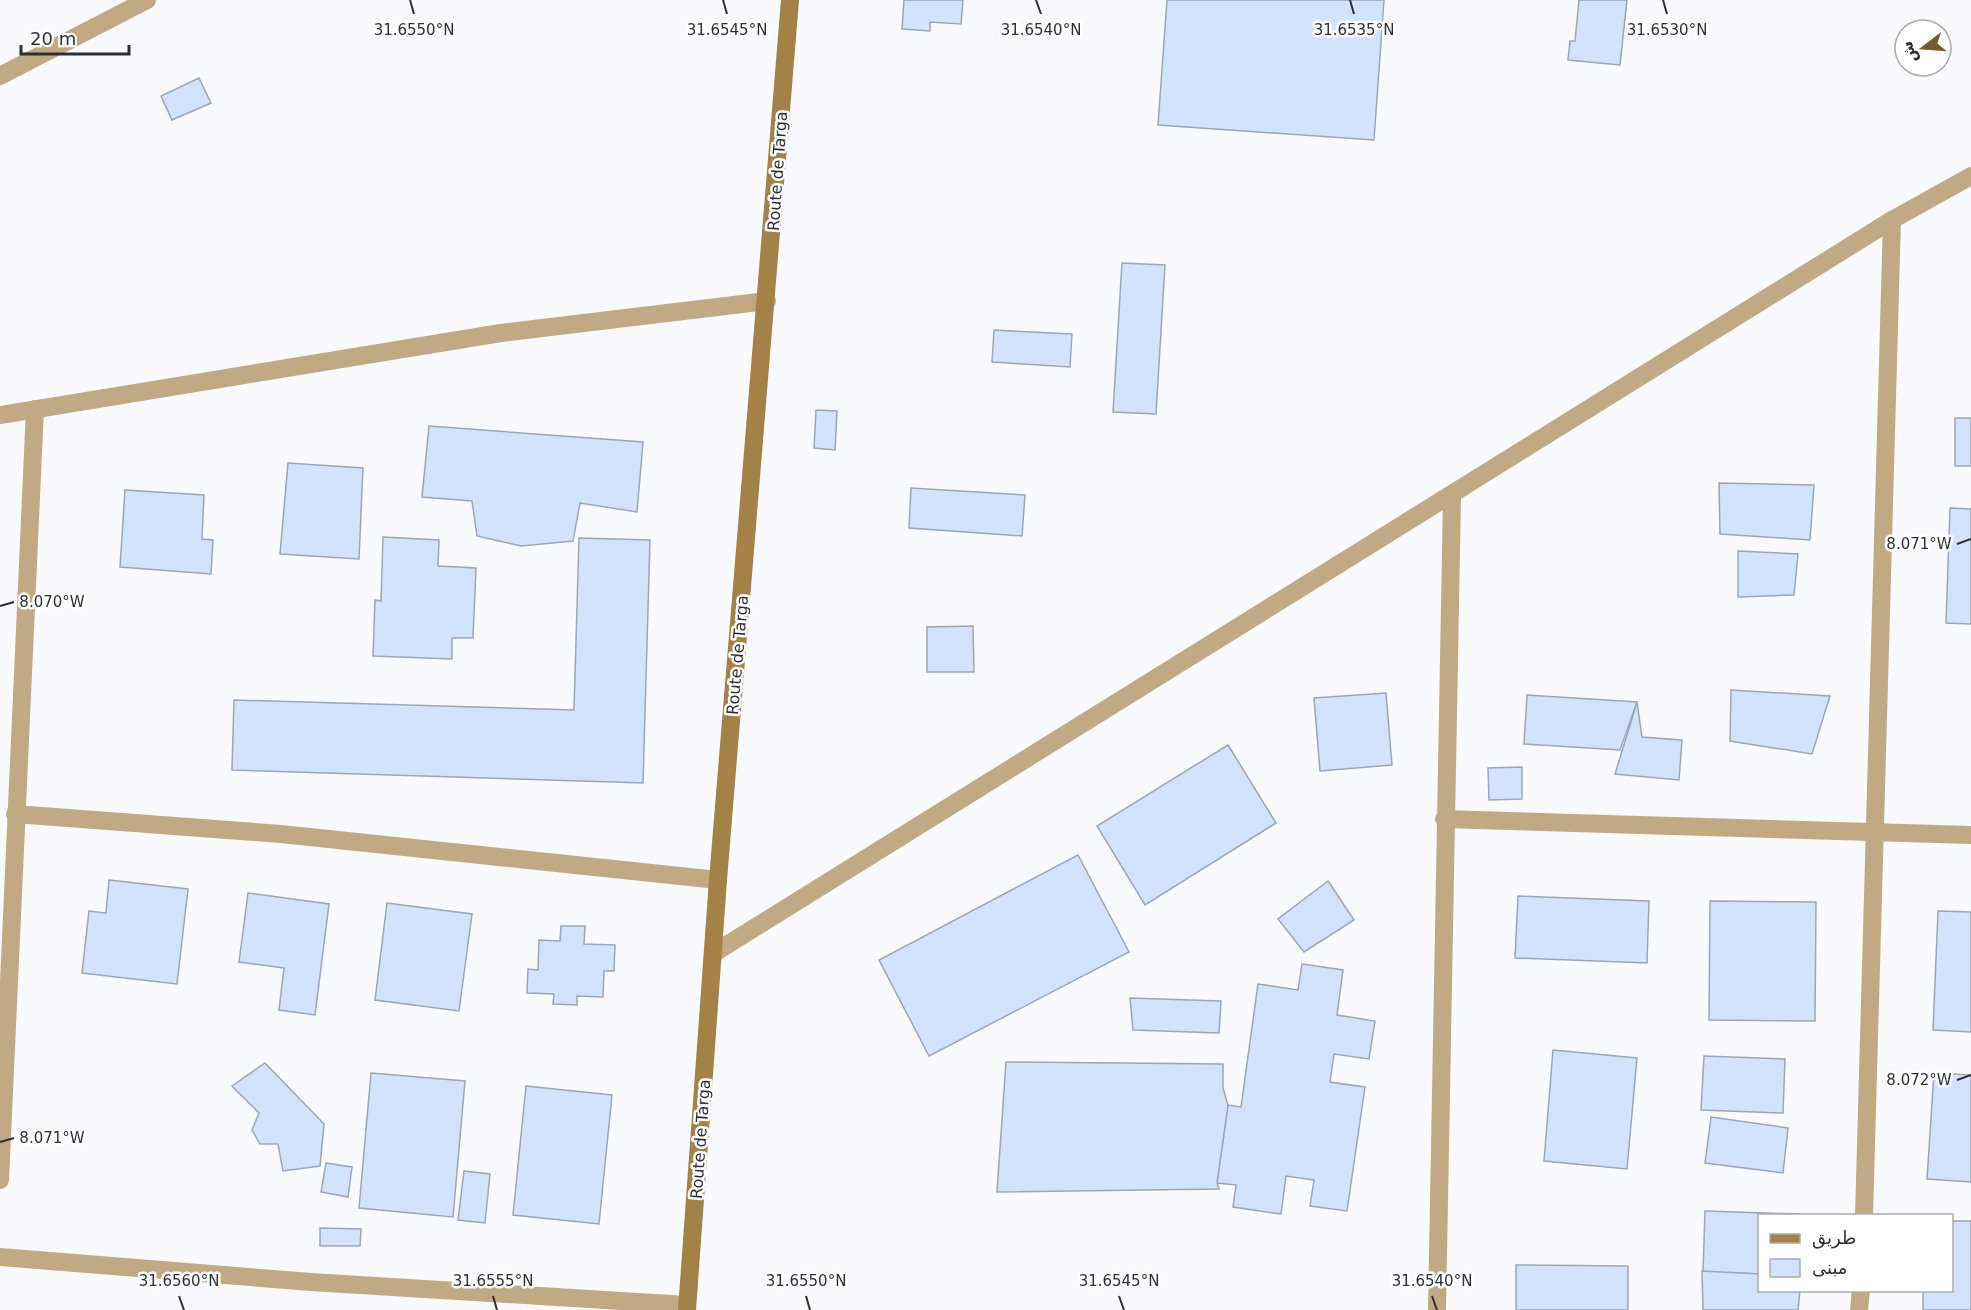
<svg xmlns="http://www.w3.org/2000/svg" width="1971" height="1310" font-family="'DejaVu Sans','Noto Sans Arabic',sans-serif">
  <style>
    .building { fill: #d2e3fe; stroke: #9ca6b4; stroke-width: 1.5 }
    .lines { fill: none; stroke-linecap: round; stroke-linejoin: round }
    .street { stroke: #c1a984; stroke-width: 18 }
    .secondary { stroke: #a48147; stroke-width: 18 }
    .ticks { fill: none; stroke: #2c3035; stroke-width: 2 }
    .labels { text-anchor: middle; stroke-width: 5; stroke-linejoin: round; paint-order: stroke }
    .street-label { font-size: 16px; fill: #2c3035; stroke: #fff }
    .ticks-label { font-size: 15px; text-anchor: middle; fill: #2c3035; stroke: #fff; stroke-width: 5; stroke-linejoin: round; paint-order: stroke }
  </style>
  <rect width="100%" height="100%" fill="#f8fafd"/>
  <g class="building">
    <polygon points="904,0 963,0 961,24 930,22 930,31 902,29"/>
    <polygon points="1167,0 1384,0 1374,140 1158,125"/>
    <polygon points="1579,0 1627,0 1620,65 1568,60 1570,41 1575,41"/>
    <polygon points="199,78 211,103 172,120 161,96"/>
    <polygon points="1122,263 1165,265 1156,414 1113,412"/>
    <polygon points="994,330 1072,334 1070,367 992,362"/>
    <polygon points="816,410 837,411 835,450 814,448"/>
    <rect x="1955" y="418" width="16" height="48"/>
    <polygon points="429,426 643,442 637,512 580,503 573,541 521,546 477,536 472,501 422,497"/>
    <polygon points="288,463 363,468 359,559 280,554"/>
    <polygon points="1719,483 1814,485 1810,540 1720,534"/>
    <polygon points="911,488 1025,495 1022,536 909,528"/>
    <polygon points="125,490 204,495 202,539 213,540 211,574 120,567"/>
    <polygon points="1950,508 1971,509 1971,624 1946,623"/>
    <polygon points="383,537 439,540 438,566 476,568 473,638 452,638 452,659 373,656 375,600 381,601"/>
    <polygon points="579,538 650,540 643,783 232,770 234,700 574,710"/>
    <polygon points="1738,551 1798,554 1794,595 1738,597"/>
    <polygon points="973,626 974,672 927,672 927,627"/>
    <polygon points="1731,690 1830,696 1812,754 1730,741"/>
    <polygon points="1386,693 1392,765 1320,771 1314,698"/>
    <polygon points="1527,695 1637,702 1620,750 1524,744"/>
    <polygon points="1637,702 1642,737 1682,740 1679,780 1615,774"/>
    <polygon points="1228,745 1276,823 1145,905 1097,826"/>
    <polygon points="1522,767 1522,799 1489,800 1488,768"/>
    <polygon points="1078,855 1129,952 929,1056 879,960"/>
    <polygon points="109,880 188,889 177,984 82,973 89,911 106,913"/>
    <polygon points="1328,881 1354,920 1304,952 1278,919"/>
    <polygon points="248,893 329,904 315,1015 279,1010 284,968 239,962"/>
    <polygon points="1518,896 1649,901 1647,963 1515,958"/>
    <polygon points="1710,901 1816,902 1815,1021 1709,1020"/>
    <polygon points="387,903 472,914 459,1011 375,1000"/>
    <polygon points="1938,911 1971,912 1971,1032 1933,1030"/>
    <polygon points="561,926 585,926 584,944 615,945 614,971 604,971 603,997 577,996 577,1005 553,1004 554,994 527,993 528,969 538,970 539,940 560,941"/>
    <polygon points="1302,964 1343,970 1337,1015 1375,1021 1369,1059 1334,1054 1330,1082 1365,1087 1347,1211 1310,1206 1314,1180 1286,1176 1281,1214 1233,1207 1236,1185 1217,1183 1228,1105 1241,1107 1258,984 1298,990"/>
    <polygon points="1130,998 1221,1001 1219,1033 1133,1030"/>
    <polygon points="1553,1050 1637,1058 1627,1169 1544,1161"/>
    <polygon points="1704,1056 1785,1059 1783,1113 1701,1110"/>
    <polygon points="1006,1062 1223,1064 1223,1088 1228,1105 1217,1183 1219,1189 997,1192"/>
    <polygon points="265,1063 324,1124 320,1166 283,1171 278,1144 260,1144 252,1130 259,1113 232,1086"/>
    <polygon points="371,1073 465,1081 453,1217 359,1208"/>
    <polygon points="1934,1073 1971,1075 1971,1182 1927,1179"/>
    <polygon points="526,1086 612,1095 599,1224 513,1215"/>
    <polygon points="1711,1117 1788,1128 1783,1173 1705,1163"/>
    <polygon points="326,1163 352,1167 348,1197 321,1192"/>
    <polygon points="464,1171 490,1174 485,1223 458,1220"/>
    <polygon points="1705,1211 1799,1214 1799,1216 1760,1216 1760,1274 1703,1272"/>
    <polygon points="1952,1221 1971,1221 1971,1310 1923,1310 1923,1290 1952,1290"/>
    <polygon points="320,1228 361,1229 360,1246 320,1246"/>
    <polygon points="1516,1265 1628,1266 1628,1310 1516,1310"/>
    <polygon points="1702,1271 1760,1274 1760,1290 1800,1290 1798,1310 1703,1310"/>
  </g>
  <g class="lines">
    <g class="street">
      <polyline points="0,76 147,0"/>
      <polyline points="0,415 501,333 767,301"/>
      <polyline points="15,814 281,834 718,880"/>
      <polyline points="1444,819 1971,835"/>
      <polyline points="714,953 1892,220 1971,176"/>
      <polyline points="0,1180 35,409"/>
      <polyline points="1864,1216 1892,220"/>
      <polyline points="0,1257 311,1282 687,1305"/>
      <polyline points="1437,1310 1452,496"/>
      <polyline points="1859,1310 1861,1290"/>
    </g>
    <polyline class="secondary" points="687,1310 718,880 790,0"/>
  </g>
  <path class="ticks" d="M410,0L414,14M723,0L727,14M1036,0L1041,14M1350,0L1354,14M1663,0L1667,14M1957,544L1971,539M0,606L14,602M1957,1080L1971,1075M0,1142L14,1138M179,1296L184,1310M493,1296L497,1310M806,1296L810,1310M1119,1296L1124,1310M1432,1296L1437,1310"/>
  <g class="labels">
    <g class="street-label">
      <text transform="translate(777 171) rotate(-86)" y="6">Route de Targa</text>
      <text transform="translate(737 655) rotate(-85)" y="6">Route de Targa</text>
      <text transform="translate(700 1139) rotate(-86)" y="6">Route de Targa</text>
    </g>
  </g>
  <g class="ticks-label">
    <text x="414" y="35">31.6550°N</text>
    <text x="727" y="35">31.6545°N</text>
    <text x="1041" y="35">31.6540°N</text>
    <text x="1354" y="35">31.6535°N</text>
    <text x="1667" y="35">31.6530°N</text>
    <text x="1919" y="549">8.071°W</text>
    <text x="52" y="607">8.070°W</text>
    <text x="1919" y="1085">8.072°W</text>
    <text x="52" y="1143">8.071°W</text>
    <text x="179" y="1286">31.6560°N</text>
    <text x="493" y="1286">31.6555°N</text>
    <text x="806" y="1286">31.6550°N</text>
    <text x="1119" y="1286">31.6545°N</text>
    <text x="1432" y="1286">31.6540°N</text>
  </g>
  <rect x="1758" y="1214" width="195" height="78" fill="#ffffff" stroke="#abacae" stroke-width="1.5"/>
  <rect x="1770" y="1234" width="30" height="9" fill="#a48147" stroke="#abacae" stroke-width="1.5"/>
  <text x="1812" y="1244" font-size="18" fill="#2c3035">طريق</text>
  <rect x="1770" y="1259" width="30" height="18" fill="#d2e3fe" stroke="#abacae" stroke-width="1.5"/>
  <text x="1812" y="1274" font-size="18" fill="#2c3035">مبنى</text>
  <g transform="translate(1923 48) rotate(253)"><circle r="28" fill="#ffffff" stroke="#abacae" stroke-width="1.5"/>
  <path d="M0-4.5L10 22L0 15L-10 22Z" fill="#755a2c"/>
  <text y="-9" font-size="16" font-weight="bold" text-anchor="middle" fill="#2c3035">ش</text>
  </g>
  <path d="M21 45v9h108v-9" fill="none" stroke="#2c3035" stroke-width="3"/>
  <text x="30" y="45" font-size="18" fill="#2c3035" stroke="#ffffff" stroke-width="4.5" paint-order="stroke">20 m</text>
</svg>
